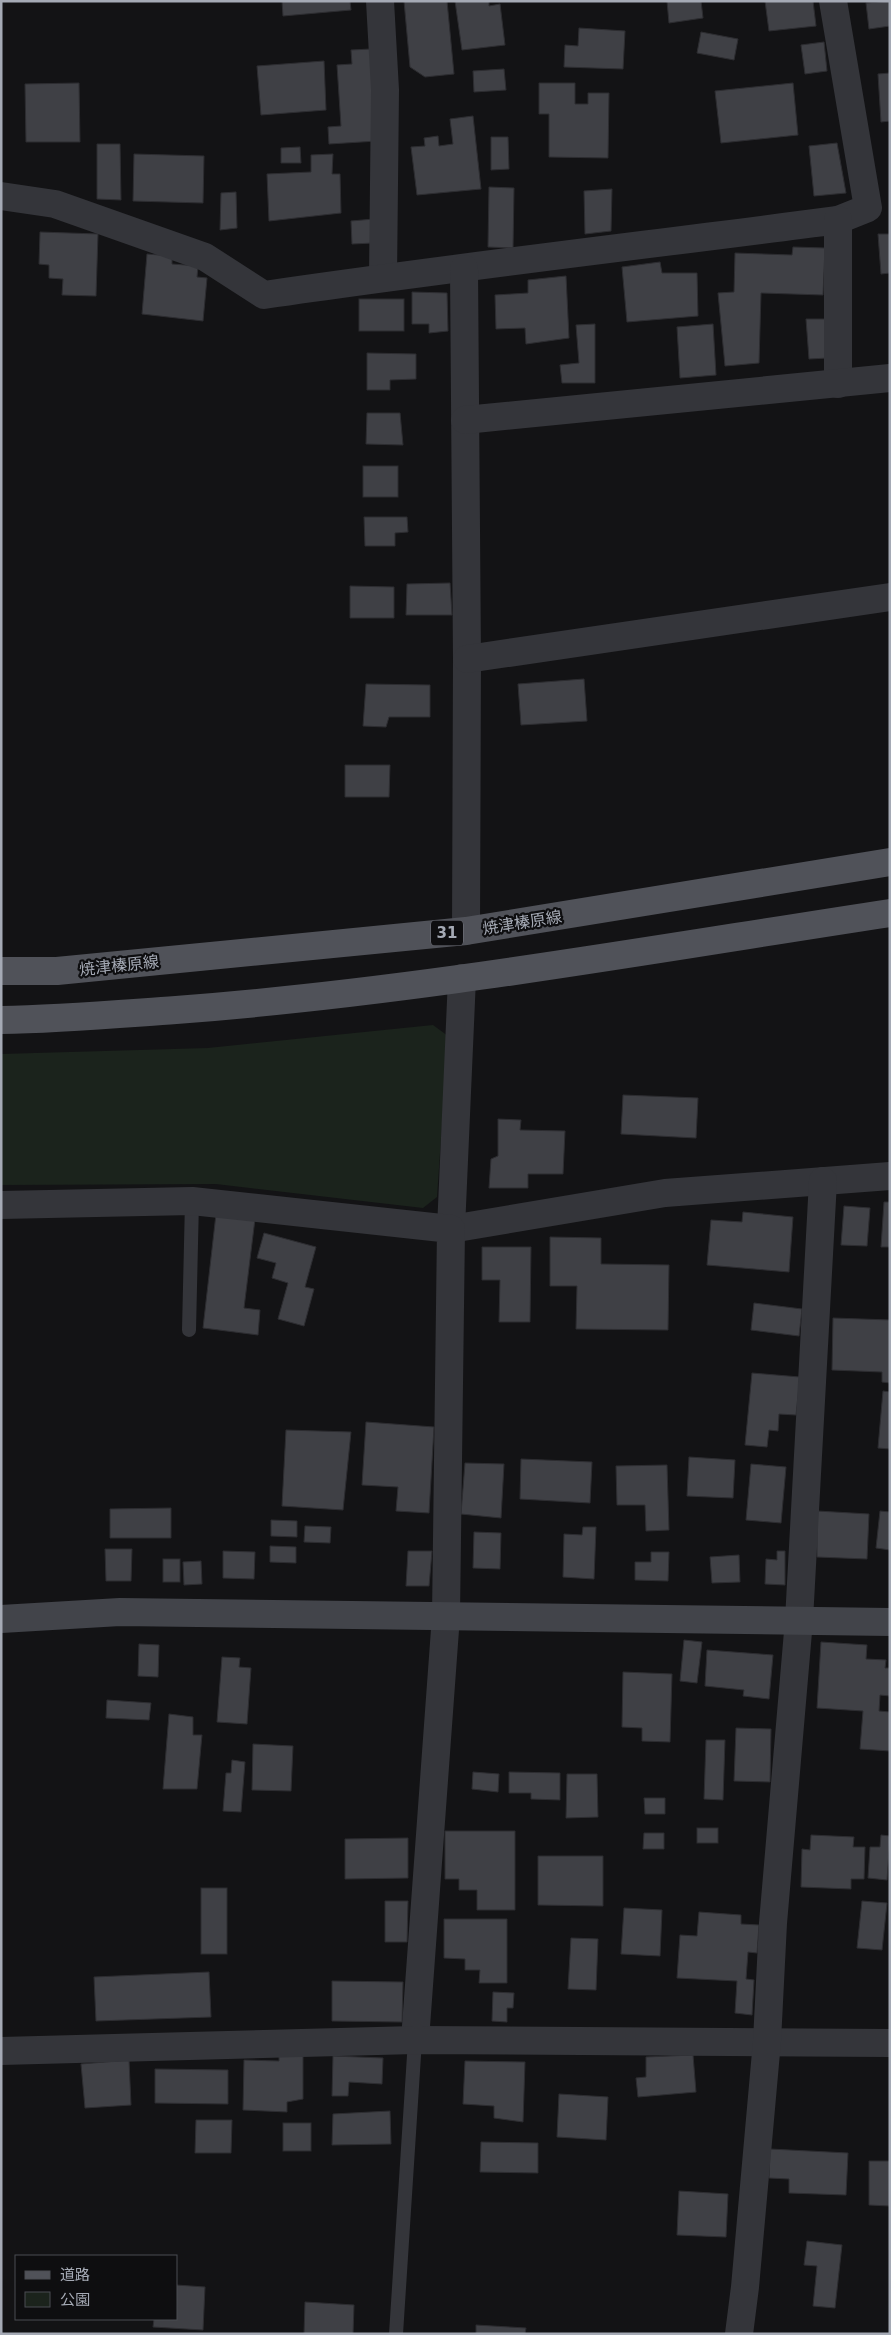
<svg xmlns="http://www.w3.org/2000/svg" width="891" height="2335" font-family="'DejaVu Sans','Noto Sans JP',sans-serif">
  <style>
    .green { fill: #1b231c }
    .building { fill: #3f4045; stroke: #2d2d31 }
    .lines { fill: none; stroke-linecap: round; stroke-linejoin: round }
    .lane { stroke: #34353a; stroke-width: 14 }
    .street { stroke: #34353a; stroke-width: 28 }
    .secondary { stroke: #42444a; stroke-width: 28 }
    .primary { stroke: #505259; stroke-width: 28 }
    .labels { text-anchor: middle; stroke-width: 4.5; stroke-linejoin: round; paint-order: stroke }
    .shield { fill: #0e0e10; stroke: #787b84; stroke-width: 1 }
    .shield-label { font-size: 15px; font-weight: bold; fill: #a5aab5 }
    .street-label { font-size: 16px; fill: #a5aab5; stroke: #0e0e10 }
  </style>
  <rect width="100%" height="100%" fill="#131315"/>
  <polygon class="green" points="433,1025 448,1036 437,1197 423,1208 216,1184 1,1185 1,1054 208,1048"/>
  <g class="building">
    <polygon points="282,1 350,1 351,10 283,16"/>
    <polygon points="404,1 447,1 454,74 425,77 410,67"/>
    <polygon points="455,1 489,1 489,6 500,4 505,45 462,50"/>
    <polygon points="667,1 701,1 703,18 669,23"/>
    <polygon points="765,1 813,1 816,26 769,31"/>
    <polygon points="890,1 890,26 869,29 866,3"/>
    <polygon points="579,28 625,31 623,69 564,67 565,45 578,46"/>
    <polygon points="701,32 738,39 734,60 697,53"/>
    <polygon points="824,42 827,71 805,74 801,45"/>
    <polygon points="371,49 377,141 329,144 328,127 341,126 337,65 352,64 351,50"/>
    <polygon points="324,61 326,110 261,115 257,66"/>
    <polygon points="504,69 506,90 474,92 473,71"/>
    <polygon points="890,73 890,121 881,122 878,74"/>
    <polygon points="79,83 80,142 26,142 25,84"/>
    <polygon points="539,83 575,83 575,104 588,104 588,93 609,93 608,158 549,157 549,114 539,114"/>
    <polygon points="793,83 798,135 721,143 715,91"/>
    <polygon points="473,116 481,189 417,195 411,147 425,146 424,138 438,136 439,146 453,144 450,119"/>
    <polygon points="491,137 508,137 509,169 491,170"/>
    <polygon points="837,143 846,193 814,196 809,146"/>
    <polygon points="97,144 120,144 121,200 97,199"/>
    <polygon points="300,147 301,163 281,163 281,148"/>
    <polygon points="134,154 204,156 203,203 133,201"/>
    <polygon points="333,154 332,174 340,174 341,213 269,221 267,174 311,172 311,155"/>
    <polygon points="489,187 514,188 513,248 488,247"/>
    <polygon points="612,189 611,231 585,234 584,191"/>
    <polygon points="236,192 237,228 220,230 221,193"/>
    <polygon points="374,219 373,243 352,244 351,221"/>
    <polygon points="40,232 98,234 96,296 62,295 63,279 49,278 49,265 39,264"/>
    <polygon points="878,234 890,234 890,273 881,274"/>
    <polygon points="793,247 825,248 823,295 761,293 759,363 725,366 718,293 734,292 735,253 792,255"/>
    <polygon points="147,254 172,256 172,264 198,266 197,277 207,278 203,321 142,314"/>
    <polygon points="660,262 662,273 697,273 698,316 627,322 622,267"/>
    <polygon points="566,276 569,338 526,344 525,328 496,329 495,295 528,293 528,280"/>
    <polygon points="412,292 447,293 448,331 429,333 429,324 412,324"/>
    <rect x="359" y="299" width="45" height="32"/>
    <polygon points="806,319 827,319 828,358 809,359"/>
    <polygon points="595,324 595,383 562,383 560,365 579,363 576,325"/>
    <polygon points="713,324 716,375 680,378 677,327"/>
    <polygon points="367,353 416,354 416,379 390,380 390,390 367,390"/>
    <polygon points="367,413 400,413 403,445 366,444"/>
    <rect x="363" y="466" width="35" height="31"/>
    <polygon points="364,517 407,517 408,532 395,533 395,546 365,546"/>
    <polygon points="450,583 452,615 406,615 407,584"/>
    <polygon points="350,586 394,587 394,618 350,618"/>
    <polygon points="584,679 587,721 521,725 518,684"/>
    <polygon points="366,684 430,685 430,717 389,717 386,727 363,726"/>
    <polygon points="345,765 390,765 389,797 345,797"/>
    <polygon points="623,1095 698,1098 696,1138 621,1134"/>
    <polygon points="498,1119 521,1120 520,1130 565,1131 563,1174 528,1174 528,1188 489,1188 491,1159 498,1156"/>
    <polygon points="884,1202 890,1202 890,1247 881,1247"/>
    <polygon points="844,1206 870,1208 867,1246 841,1245"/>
    <polygon points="743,1212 793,1217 789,1272 707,1265 711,1220 742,1222"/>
    <polygon points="216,1214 255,1219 244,1308 260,1310 258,1335 203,1328"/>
    <polygon points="264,1233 316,1247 305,1287 314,1289 304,1326 278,1319 288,1283 272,1278 276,1263 257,1258"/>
    <polygon points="550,1237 601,1238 601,1264 669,1265 668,1330 576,1329 577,1286 550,1286"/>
    <polygon points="482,1247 531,1247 530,1322 499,1322 500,1280 482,1280"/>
    <polygon points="754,1303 802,1309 799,1336 751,1330"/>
    <polygon points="833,1318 890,1320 890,1383 882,1382 882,1372 832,1370"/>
    <polygon points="752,1373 800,1377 796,1415 779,1414 778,1431 769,1430 767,1447 745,1445"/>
    <polygon points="883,1391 890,1392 890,1449 878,1448"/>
    <polygon points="366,1422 434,1427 429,1513 396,1511 398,1487 362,1485"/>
    <polygon points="286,1430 351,1432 343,1510 282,1506"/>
    <polygon points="689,1457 735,1460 733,1498 687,1496"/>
    <polygon points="521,1459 592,1462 590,1503 520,1499"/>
    <polygon points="465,1463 504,1464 501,1518 461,1514"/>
    <polygon points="751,1464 786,1467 781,1523 746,1520"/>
    <polygon points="667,1465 669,1530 646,1531 645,1505 617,1505 616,1466"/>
    <polygon points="171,1508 171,1538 110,1538 110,1509"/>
    <polygon points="817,1511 869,1514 867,1559 817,1557"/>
    <polygon points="880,1511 890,1512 890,1550 876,1548"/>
    <polygon points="271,1520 297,1521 297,1537 271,1536"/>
    <polygon points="305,1526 331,1527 330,1543 304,1542"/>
    <polygon points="583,1527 596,1527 594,1579 563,1577 564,1534 582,1535"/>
    <polygon points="474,1532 501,1533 500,1569 473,1568"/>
    <polygon points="270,1546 296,1547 296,1563 270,1562"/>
    <polygon points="105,1549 132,1549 131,1581 106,1581"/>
    <polygon points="223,1551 255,1552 254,1579 223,1578"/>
    <polygon points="408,1551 432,1551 429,1586 406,1586"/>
    <polygon points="777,1551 785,1551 785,1585 765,1584 766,1559 777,1560"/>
    <polygon points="651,1552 669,1552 668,1581 635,1580 635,1562 651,1562"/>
    <polygon points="739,1555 740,1582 712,1583 710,1557"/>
    <rect x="163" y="1559" width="17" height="23"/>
    <polygon points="201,1561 202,1584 184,1585 183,1562"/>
    <polygon points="684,1640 702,1642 697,1683 680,1681"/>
    <polygon points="821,1642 867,1645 866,1659 886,1660 885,1668 890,1668 890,1696 880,1695 879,1711 890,1712 890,1751 860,1749 863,1711 817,1708"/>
    <polygon points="139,1644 159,1645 158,1677 138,1676"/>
    <polygon points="707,1650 773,1655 769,1699 743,1696 744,1690 705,1686"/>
    <polygon points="222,1657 240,1658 239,1667 251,1668 247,1724 217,1722"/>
    <polygon points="623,1672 672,1674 670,1742 642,1741 642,1728 622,1727"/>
    <polygon points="107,1700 151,1703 149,1720 106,1718"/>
    <polygon points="169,1714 193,1717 193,1735 202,1735 197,1789 163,1789"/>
    <polygon points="736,1728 771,1729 770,1782 734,1781"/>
    <polygon points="706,1740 725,1740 723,1800 704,1799"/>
    <polygon points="253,1744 293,1746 291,1791 252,1790"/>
    <polygon points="232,1760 245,1762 241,1812 223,1811 226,1773 231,1773"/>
    <polygon points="473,1772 499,1774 498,1792 472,1789"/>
    <polygon points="509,1772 560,1773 560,1800 531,1799 531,1793 509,1793"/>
    <polygon points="567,1774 597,1774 598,1817 566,1818"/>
    <polygon points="644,1798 665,1798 665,1814 645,1814"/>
    <rect x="697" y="1828" width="21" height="15"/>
    <polygon points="445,1831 515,1831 515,1910 477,1910 477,1890 459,1890 459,1879 445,1879"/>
    <polygon points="644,1833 664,1833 664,1849 643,1849"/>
    <polygon points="811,1835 854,1837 853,1847 865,1847 864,1879 851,1879 851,1889 801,1887 802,1849 810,1850"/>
    <polygon points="881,1835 890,1836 887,1880 868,1878 870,1847 880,1847"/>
    <polygon points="408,1838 408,1878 345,1879 345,1839"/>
    <polygon points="538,1856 603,1856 603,1906 538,1905"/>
    <rect x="201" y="1888" width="26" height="66"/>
    <polygon points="385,1901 408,1901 407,1942 385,1942"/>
    <polygon points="862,1901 887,1903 882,1950 857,1948"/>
    <polygon points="624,1908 662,1910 660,1956 621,1954"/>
    <polygon points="699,1912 741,1915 741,1924 759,1925 757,1953 748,1952 746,1979 754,1980 752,2015 735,2013 737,1981 677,1978 680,1935 697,1936"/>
    <polygon points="444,1919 507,1919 507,1983 479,1983 480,1970 465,1970 465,1959 444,1958"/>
    <polygon points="571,1938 598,1939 596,1990 568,1989"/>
    <polygon points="209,1972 211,2017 96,2021 94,1977"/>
    <polygon points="332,1981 403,1982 402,2022 332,2021"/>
    <polygon points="493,1992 514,1993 513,2008 507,2008 507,2022 492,2021"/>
    <polygon points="279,2052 303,2052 303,2099 287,2102 287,2112 243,2110 244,2060 279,2061"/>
    <polygon points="693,2055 696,2092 638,2097 636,2078 646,2077 646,2057"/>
    <polygon points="333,2056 383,2058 382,2084 349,2082 348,2096 332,2096"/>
    <polygon points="129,2060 131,2105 85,2108 81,2064"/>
    <polygon points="465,2061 525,2062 523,2122 494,2118 494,2106 463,2104"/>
    <polygon points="155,2069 228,2070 228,2104 155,2103"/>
    <polygon points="559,2094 608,2097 606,2140 557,2137"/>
    <polygon points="390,2111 391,2144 332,2145 333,2114"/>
    <polygon points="196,2120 232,2120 231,2153 195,2153"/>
    <rect x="283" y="2123" width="28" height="28"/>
    <polygon points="481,2142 538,2143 538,2173 480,2172"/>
    <polygon points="770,2149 848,2153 846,2195 789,2193 789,2179 769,2178"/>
    <polygon points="869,2161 890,2161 890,2206 869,2205"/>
    <polygon points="679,2191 728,2194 726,2237 677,2235"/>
    <polygon points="807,2241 842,2245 835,2308 813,2306 817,2266 804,2265"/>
    <polygon points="176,2285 205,2287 203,2330 153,2327 154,2319 176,2319"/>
    <polygon points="305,2302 354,2305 353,2334 304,2334"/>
    <polygon points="476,2325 526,2328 525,2334 476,2334"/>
  </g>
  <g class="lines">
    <g class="lane">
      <polyline points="189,1330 192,1201"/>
      <polyline points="396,2334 415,2040"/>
    </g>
    <g class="street">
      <polyline points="380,1 385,90 383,278"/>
      <path d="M1,196L55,204L205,257L264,295C455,267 647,245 838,220L868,208L833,1"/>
      <polyline points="838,220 838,384"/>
      <polyline points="464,269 467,659 466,931"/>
      <polyline points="465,420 890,378"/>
      <polyline points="467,659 890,597"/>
      <polyline points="462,978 451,1229 665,1193 890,1176"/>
      <polyline points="1,1205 192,1201 451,1229 446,1616 415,2040"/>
      <polyline points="1,2051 415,2040 890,2043"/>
      <polyline points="739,2334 745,2287 767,2041 773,1923 799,1620 823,1181"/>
    </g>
    <polyline class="secondary" points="1,1619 120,1612 890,1622"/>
    <g class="primary">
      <polyline points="1,971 57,971 466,931 890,862"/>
      <path d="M1,1020C60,1019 118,1014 176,1010C416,992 653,949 890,913"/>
    </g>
  </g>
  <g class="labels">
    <rect class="shield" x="431" y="920.5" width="32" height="25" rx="4"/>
    <g class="shield-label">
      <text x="447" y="938">31</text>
    </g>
    <g class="street-label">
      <text transform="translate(522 922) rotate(-9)" y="6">焼津榛原線</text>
      <text transform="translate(119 965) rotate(-6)" y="6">焼津榛原線</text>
    </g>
  </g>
  <rect width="891" height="2335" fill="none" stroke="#a5aab5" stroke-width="5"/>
  <rect x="15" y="2255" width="162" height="65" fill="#0e0e10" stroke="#4a4c52"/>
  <rect x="25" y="2271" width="25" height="8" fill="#505259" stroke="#4a4c52"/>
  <text x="60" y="2280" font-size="15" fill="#a5aab5">道路</text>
  <rect x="25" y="2292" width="25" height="15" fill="#1b231c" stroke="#4a4c52"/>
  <text x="60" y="2305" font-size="15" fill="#a5aab5">公園</text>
</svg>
